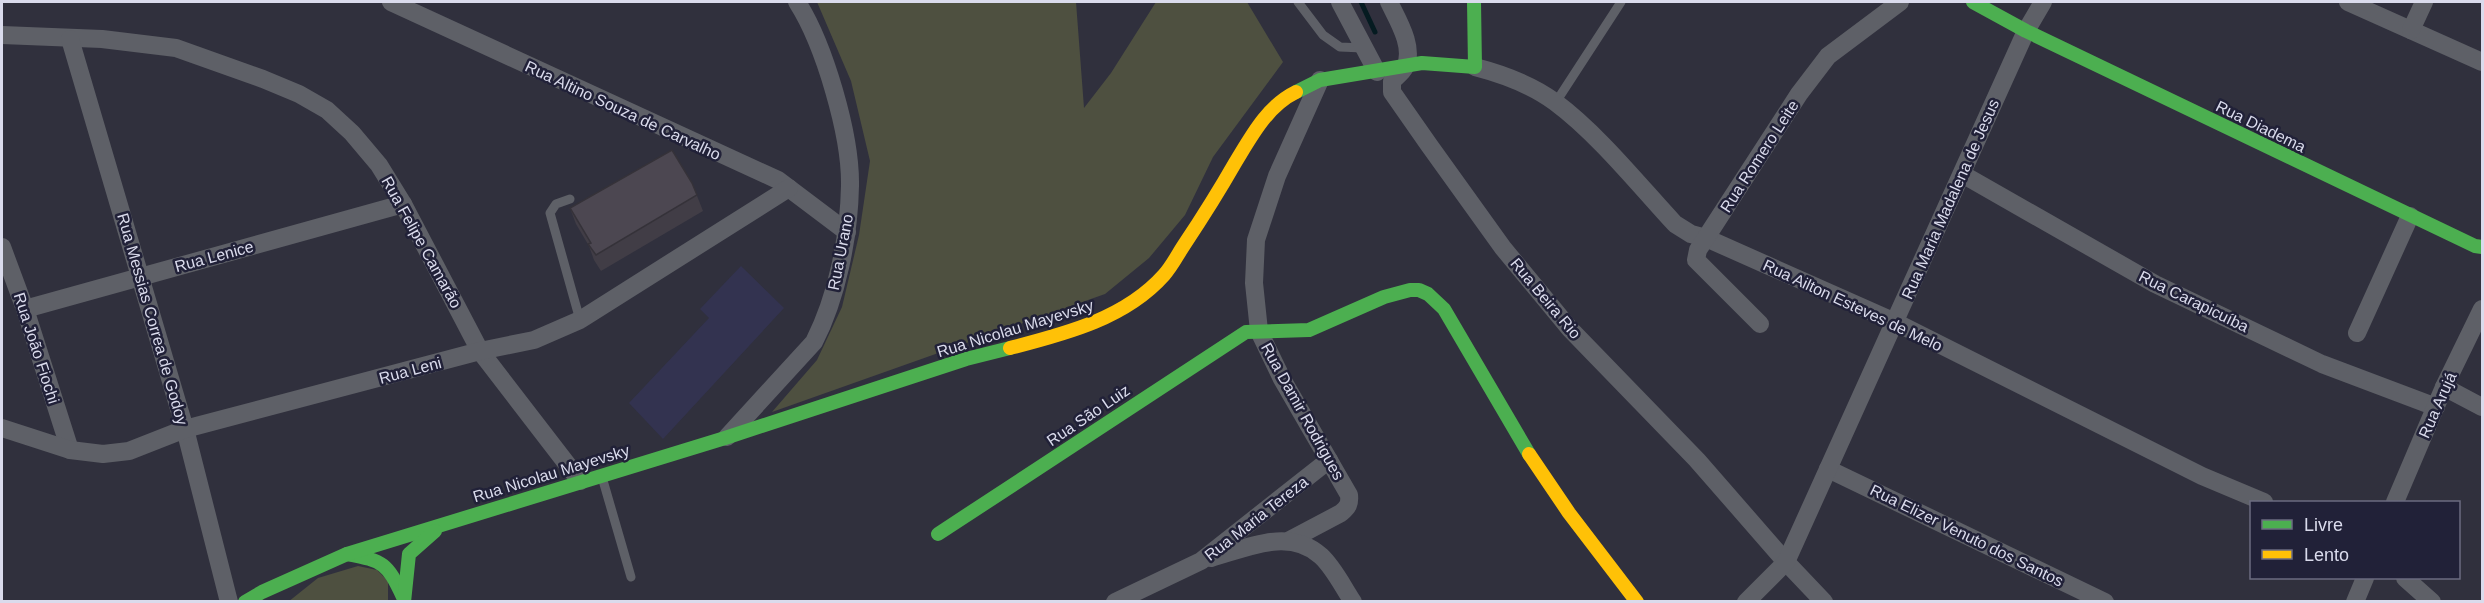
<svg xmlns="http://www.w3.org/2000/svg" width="2484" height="603" font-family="Arial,sans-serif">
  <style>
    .built { fill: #333350 }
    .green { fill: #4e5040 }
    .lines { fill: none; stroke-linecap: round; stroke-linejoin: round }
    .stream { stroke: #051b21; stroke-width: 5 }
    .lane { stroke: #5e6067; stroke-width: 9 }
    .street { stroke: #5e6067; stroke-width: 18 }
    .fast { stroke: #4caf50; stroke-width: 14 }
    .slow { stroke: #ffc107; stroke-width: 14 }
    .wall { fill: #413d46 }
    .building { fill: #4c4751; stroke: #353239; stroke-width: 1.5 }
    .labels { text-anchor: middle; stroke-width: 5; stroke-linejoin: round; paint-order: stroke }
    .street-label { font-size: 16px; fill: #dadbec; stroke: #212138 }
  </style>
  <rect width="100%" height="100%" fill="#30303d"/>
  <polygon class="built" points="741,266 784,308 663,439 629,403 709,318 700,309"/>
  <g class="green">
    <polygon points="817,2 1076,2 1084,108 1111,73 1156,2 1247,2 1283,62 1213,157 1185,215 1149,258 1105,294 772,412 817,360 842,307 859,235 870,161 851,81"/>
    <polygon points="358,566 377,570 388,581 388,601 288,602 318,578"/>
  </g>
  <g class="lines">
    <polyline class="stream" points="1361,2 1375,32"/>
    <g class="lane">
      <polyline points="1298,2 1323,35 1340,47 1363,48"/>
      <polyline points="1556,102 1621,2"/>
      <polyline points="570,199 556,204 550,213 580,320"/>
      <polyline points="602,477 631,577"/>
    </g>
    <g class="street">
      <polyline points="391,2 778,180 847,232"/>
      <polyline points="1340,2 1377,72"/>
      <path d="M1389,2C1397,19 1415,47 1405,67C1403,72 1396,77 1392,81V92L1429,145L1503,248L1570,329L1697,460L1786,562L1824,602"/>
      <polyline points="2348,2 2482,62"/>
      <polyline points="2411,30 2424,2"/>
      <polyline points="2,35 102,39 176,48 263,79 299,94 327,110 352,133 379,165 403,204 480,351 580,481"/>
      <polyline points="70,39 185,429 229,602"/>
      <path d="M1475,67C1502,74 1532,85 1555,102C1598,134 1638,184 1675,224L1691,234L1706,238L1895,322L2202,476L2264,502"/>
      <polyline points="1962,174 2155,284 2322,364 2436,407"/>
      <polyline points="2,247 25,309 70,450"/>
      <polyline points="25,309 403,204"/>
      <polyline points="1760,324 1696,260 1698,250 1799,94 1828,56 1900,2"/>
      <polyline points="2357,333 2410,216"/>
      <polyline points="2444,387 2482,407"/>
      <polyline points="2,428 70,450 103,454 129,451 185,429 480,351 534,340 580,320 789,188"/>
      <path d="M727,437L814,342C837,297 849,237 850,186C851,135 824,44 797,2"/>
      <polyline points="1828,469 2105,602"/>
      <polyline points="2395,502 2444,387 2482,309"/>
      <path d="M1290,540L1341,513C1348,507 1350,504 1349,495L1282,379L1259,331L1254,283L1256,240L1277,176L1320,80"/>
      <path d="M1211,558C1247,548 1289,527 1321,556C1334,568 1343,587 1353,602"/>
      <polyline points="2405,578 2432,602"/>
      <polyline points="1115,602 1201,561 1329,460"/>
      <polyline points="1746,602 1786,562 2026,31 2043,2"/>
      <polyline points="2355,602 2365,578"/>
    </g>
    <g class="fast">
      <polyline points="1973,2 2026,31 2475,246 2482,247"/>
      <polyline points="1296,92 1320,80 1422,63 1475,67 1474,2"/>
      <polyline points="938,534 1246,332 1309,330 1384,297 1410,290 1419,290 1428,294 1444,309 1529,454"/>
      <path d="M347,554C384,561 387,563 403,597"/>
      <polyline points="245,602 262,592 347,554 725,438 966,359 1010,348"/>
      <polyline points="404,602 409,554 435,531"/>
    </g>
    <g class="slow">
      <path d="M1010,348C1064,334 1125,319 1164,275C1172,266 1178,254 1184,245C1202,218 1219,191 1235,163C1251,137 1267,106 1296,92"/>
      <polyline points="1529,454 1569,513 1637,602"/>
    </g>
  </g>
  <polygon class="wall" points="692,183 703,211 601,271 594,260 589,246 576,224 570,208"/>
  <polygon class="building" points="672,150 692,183 697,195 596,255 588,244 591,243 570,208"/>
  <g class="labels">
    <g class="street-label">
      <text transform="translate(623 110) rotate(25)" y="6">Rua Altino Souza de Carvalho</text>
      <text transform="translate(2261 126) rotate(26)" y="6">Rua Diadema</text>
      <text transform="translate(1759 156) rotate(-57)" y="6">Rua Romero Leite</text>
      <text transform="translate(1950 199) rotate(-66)" y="6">Rua Maria Madalena de Jesus</text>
      <text transform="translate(422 242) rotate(61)" y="6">Rua Felipe Camarão</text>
      <text transform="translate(840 252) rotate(-79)" y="6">Rua Urano</text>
      <text transform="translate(214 256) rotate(-15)" y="6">Rua Lenice</text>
      <text transform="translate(1546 298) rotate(50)" y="6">Rua Beira Rio</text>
      <text transform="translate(2194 301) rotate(26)" y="6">Rua Carapicuíba</text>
      <text transform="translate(1853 305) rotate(25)" y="6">Rua Ailton Esteves de Melo</text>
      <text transform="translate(153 319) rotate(74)" y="6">Rua Messias Correa de Godoy</text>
      <text transform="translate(1015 328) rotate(-17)" y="6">Rua Nicolau Mayevsky</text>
      <text transform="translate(37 348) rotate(72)" y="6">Rua João Fiochi</text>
      <text transform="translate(410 370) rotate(-15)" y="6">Rua Leni</text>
      <text transform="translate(2437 405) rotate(-66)" y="6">Rua Arujá</text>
      <text transform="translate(1303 411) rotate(61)" y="6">Rua Damir Rodrigues</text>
      <text transform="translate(1088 415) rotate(-34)" y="6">Rua São Luiz</text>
      <text transform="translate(551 473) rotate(-17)" y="6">Rua Nicolau Mayevsky</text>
      <text transform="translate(1256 518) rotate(-38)" y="6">Rua Maria Tereza</text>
      <text transform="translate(1967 535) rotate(26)" y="6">Rua Elizer Venuto dos Santos</text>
    </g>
  </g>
  <rect width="2484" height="603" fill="none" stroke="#dadbec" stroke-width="6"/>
  <rect x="2250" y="501" width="210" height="78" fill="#212138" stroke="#6b6b80" stroke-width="1.5"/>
  <rect x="2262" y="520" width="30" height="9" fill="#4caf50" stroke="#6b6b80" stroke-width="1.5"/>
  <text x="2304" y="531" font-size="18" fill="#dadbec">Livre</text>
  <rect x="2262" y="550" width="30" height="9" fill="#ffc107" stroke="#6b6b80" stroke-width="1.5"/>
  <text x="2304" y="561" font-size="18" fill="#dadbec">Lento</text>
</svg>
